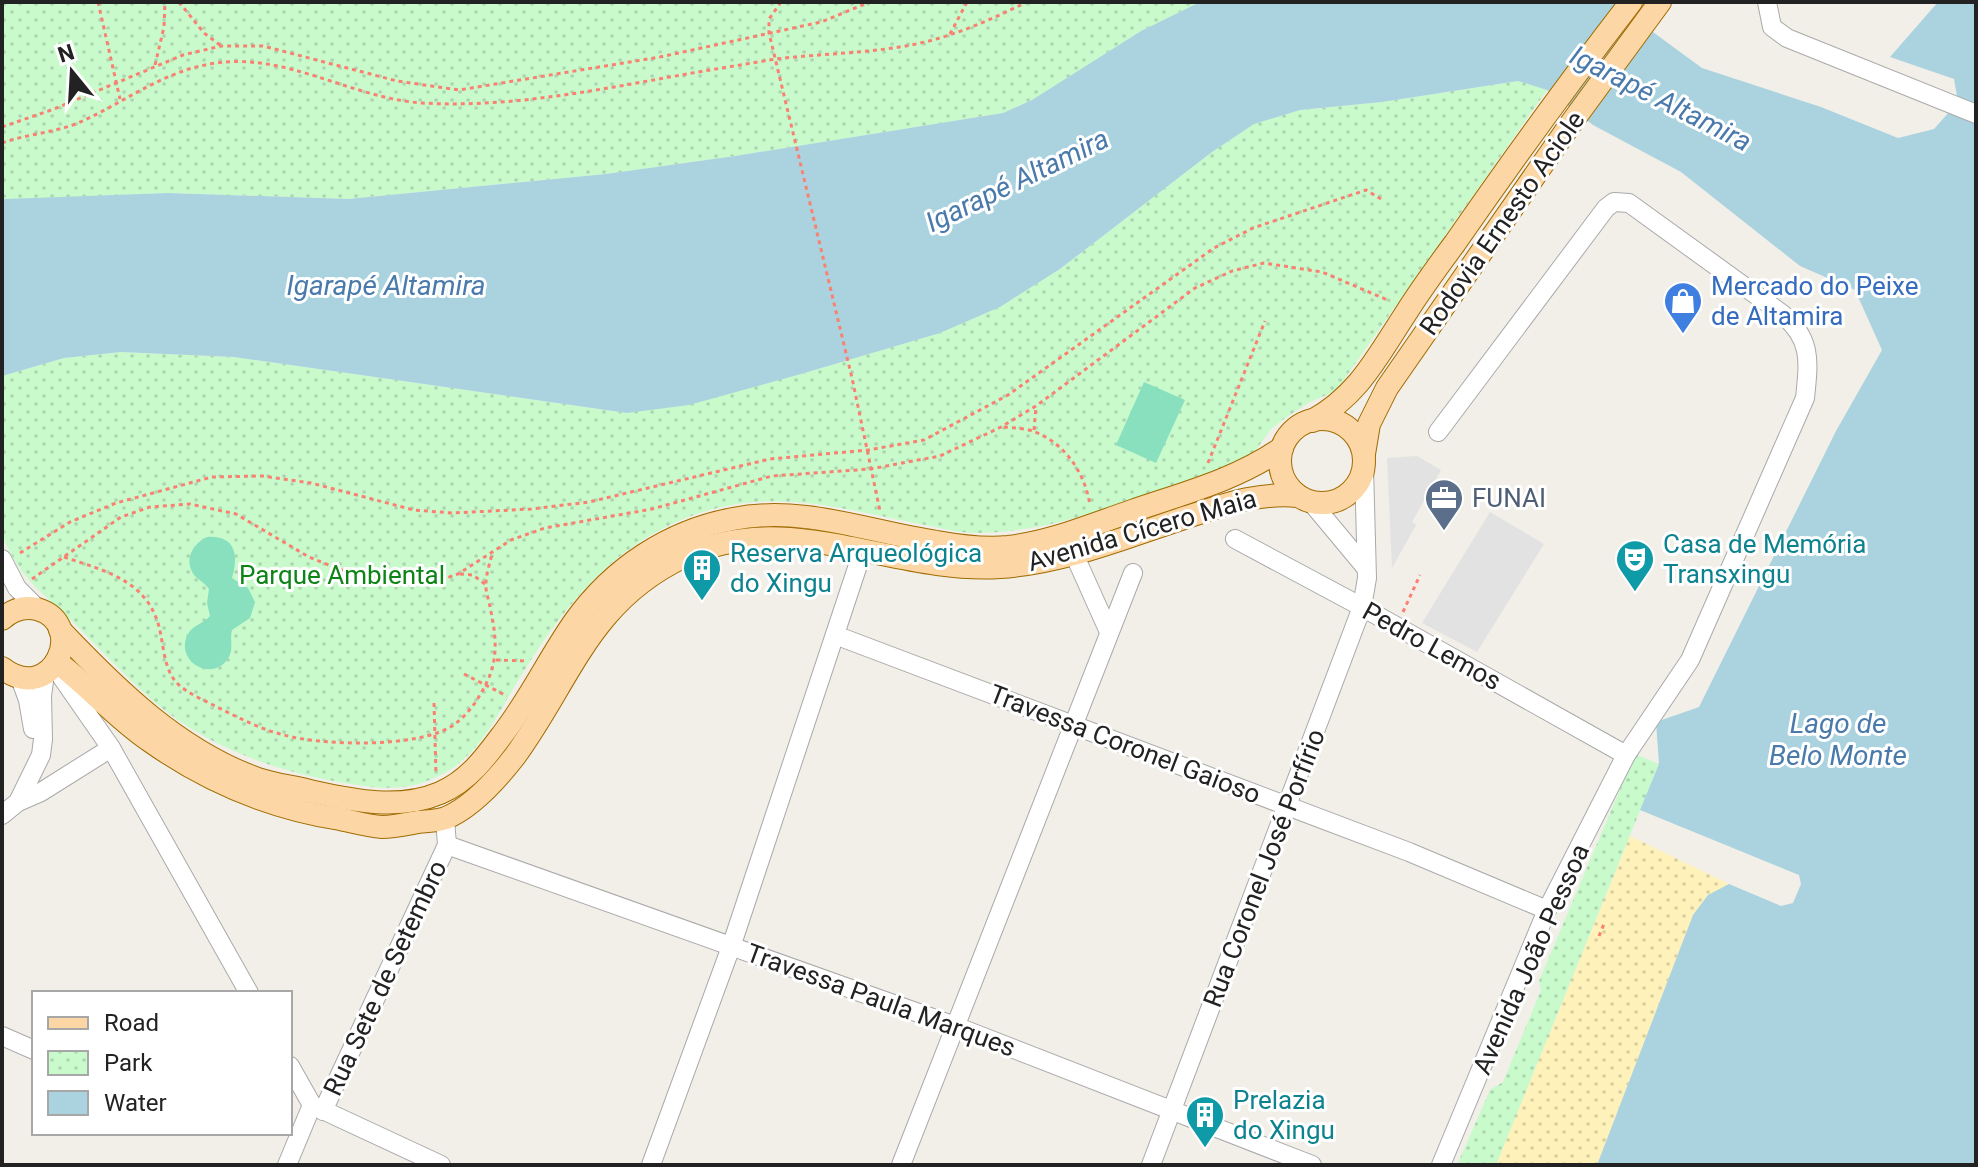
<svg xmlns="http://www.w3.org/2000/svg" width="1978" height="1167" font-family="Roboto,sans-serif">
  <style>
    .sand { fill: url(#sand-dots) }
    .park { fill: url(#park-dots) }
    .pitch { fill: #88e0be }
    .parking { fill: #e2e2e2 }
    .water { fill: #aad3df }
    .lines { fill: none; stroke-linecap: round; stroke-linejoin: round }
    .minor-casing { stroke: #a9a9a9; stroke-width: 20 }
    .major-casing { stroke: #a06b00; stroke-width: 24 }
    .path { stroke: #fa8072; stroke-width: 3; stroke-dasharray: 4 4; stroke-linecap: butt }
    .minor { stroke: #fff; stroke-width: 18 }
    .major { stroke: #fcd6a4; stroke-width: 22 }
    .labels { text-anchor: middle; stroke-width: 6; stroke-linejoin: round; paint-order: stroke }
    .street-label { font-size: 26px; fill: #222; stroke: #fff }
    .shop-label { font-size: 26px; fill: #366cbe; stroke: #fff; text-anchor: start }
    .service-label { font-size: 26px; fill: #4e5e75; stroke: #fff; text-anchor: start }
    .culture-label { font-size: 26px; fill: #0d838f; stroke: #fff; text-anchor: start }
    .park-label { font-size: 26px; fill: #0c8416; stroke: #fff }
    .water-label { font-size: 28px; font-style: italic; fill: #4a7aab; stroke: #fff }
  </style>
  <defs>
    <pattern id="sand-dots" width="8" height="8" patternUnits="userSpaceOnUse" patternTransform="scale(2)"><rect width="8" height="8" fill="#fff1ba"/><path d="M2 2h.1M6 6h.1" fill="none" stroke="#dacea0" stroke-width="1.8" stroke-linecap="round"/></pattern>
    <pattern id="park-dots" width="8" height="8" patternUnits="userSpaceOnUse" patternTransform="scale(2)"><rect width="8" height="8" fill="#c8facc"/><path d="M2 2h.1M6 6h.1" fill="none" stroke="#acd6af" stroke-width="1.8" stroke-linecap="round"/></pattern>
  </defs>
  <rect width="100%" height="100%" fill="#f2efe9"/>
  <polygon class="sand" points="1630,836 1729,884 1708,895 1693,915 1597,1165 1496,1165"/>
  <g class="park">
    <polygon points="2,2 1200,2 1141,31 1032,100 1003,113 735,156 606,174 348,199 168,193 2,200"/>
    <path d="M1518,81L1547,90L1336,391L1310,402L1288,416L1271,429L1256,450L1235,464C1154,491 1062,533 976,533C958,533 938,527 920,524C846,510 779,488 703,512C613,541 563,607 516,684C497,716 479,754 446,772C409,793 383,789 344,783C274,771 205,746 152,700C125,676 101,650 76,625C45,594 21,581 4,539C0,525 2,505 2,490C2,452 2,414 2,376L64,358L121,352L234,357L627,413L801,374L940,333L1000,307L1060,269L1212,152L1253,124L1300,110L1382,102Z"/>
    <polygon points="1635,754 1659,764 1496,1165 1457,1165 1490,1090 1503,1082 1541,990 1539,981"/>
  </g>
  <g class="pitch">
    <polygon points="1144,382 1185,400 1156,463 1116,445"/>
    <path d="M207,537C236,535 239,556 232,578L248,588L255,602L250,618L232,630C229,640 235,650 227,660C210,682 176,661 187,636C192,625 203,624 210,616L207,603L209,589C205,583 200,581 195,576C183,561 192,544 207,537Z"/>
  </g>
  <g class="parking">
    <polygon points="1417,456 1441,470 1412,522 1416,525 1392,568 1387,458"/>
    <polygon points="1490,512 1544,544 1477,652 1422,623"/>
  </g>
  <polygon class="water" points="1200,2 1612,2 1702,68 1821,107 1898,138 1934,129 1958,102 1954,79 1890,57 1938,2 1976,2 1976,1165 1597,1165 1693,915 1708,895 1729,884 1781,906 1793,903 1801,884 1799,875 1640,810 1659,764 1656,722 1699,707 1836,431 1882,350 1855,290 1800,266 1681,172 1593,125 1547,90 1518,81 1382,102 1300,110 1254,124 1212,152 1060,269 1000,307 940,333 801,374 689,405 627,413 234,357 121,352 64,358 2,376 2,200 5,199 168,193 348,199 606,174 735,156 1003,113 1032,100 1141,31"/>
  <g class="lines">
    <g class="minor-casing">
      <g id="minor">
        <polyline points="1767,2 1772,27 1787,38 1976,114"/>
        <path d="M1438,432L1606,208L1614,202L1629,203L1781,313C1812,339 1809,360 1805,398L1690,660L1626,755L1547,910L1441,1165"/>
        <polyline points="1311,502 1366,568"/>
        <polyline points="1235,539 1362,607 1626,755"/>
        <polyline points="1074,554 1109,632"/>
        <polyline points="2,559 17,588 39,610"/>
        <polyline points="835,635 1409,852 1547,910"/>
        <polyline points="54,666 111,748 249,993"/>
        <polyline points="20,678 28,700 33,729"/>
        <polyline points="18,802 41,792 111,748"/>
        <polyline points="2,815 18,802 41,755 43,739 42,696 45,674"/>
        <polyline points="447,845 955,1026 1312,1165"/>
        <polyline points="2,1036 34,1050"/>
        <polyline points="290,1066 312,1105 441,1165"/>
        <polyline points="323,1111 447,845 445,819"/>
        <polyline points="287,1165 312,1105"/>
        <polyline points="651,1165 732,944 863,550"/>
        <polyline points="901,1165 1133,573"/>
        <polyline points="1151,1165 1362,607 1367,578 1364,467"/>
      </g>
    </g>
    <g class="major-casing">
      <g id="major">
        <circle cx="1322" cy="461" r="42"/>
        <path d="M1312,421C1359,395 1377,357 1406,313C1421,289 1438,266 1455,243C1512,161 1570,81 1631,2"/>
        <polyline points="1364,454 1369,424 1387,388 1572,122 1660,2"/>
        <path d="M2,619C12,610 24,606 37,609C89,624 52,707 2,668"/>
        <path d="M60,630C117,690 179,751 258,779C276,785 296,787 314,792C355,801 400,810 440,793C468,781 485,758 502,735C530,699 549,658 575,621C613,568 669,531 733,519C803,505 869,532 937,542C959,546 986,549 1008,547C1051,542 1091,525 1132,511C1184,493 1236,480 1282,448"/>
        <path d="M57,662C90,687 116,718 150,741C208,782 270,808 340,819C354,822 368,826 382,827C394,827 407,824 418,822C427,821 438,821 446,818C472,807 498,778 515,756C571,679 589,602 683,557C789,507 892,574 1000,567C1064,563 1126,537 1187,517C1224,505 1258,492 1298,496"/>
      </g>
    </g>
    <g class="path">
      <polyline points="98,2 120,99"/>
      <polyline points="179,2 204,33 220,45"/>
      <polyline points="781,2 769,19 769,33 852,378 880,511"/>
      <polyline points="950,34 967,2"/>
      <polyline points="155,65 164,27 165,2"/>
      <polyline points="2,127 54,109 183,55 221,46 263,46 397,81 459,90 660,57 821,22 870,2"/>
      <path d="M2,143C27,134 53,133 78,123C124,103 164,70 216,63C288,53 351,98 422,103C522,109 623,84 722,68C740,65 758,62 776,59C833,52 894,54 949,35C975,27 1002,14 1027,2"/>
      <path d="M1004,427C1013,428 1026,428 1035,432C1066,444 1085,474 1090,505"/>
      <polyline points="1034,430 1036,406"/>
      <polyline points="1208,463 1265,321"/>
      <polyline points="20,553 70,522 116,503 212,477 262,476 311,483 414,510 452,513 531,509 589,502 770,459 868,450 924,440 1008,395 1214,248 1253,228 1366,190 1381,199"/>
      <path d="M64,557C109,572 152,582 161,636C164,651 165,669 176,682C186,693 204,700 217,707C239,718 260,729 284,735C324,746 417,748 452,726C467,716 478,700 486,684C499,659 496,634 490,607C489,600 485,591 486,583C486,574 490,563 492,554"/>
      <polyline points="460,574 473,575 485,584"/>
      <polyline points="32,579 121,517 150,507 190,504 236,514 309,557 354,575 403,585 432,583 458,574 511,540 545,528 652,509 772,476 870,469 940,456 1001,427 1036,406 1195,288 1232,271 1264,263 1322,272 1390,301"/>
      <polyline points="1403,612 1420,575"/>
      <polyline points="496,660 528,661"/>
      <polyline points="464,674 507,696"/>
      <polyline points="434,703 436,774"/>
      <polyline points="1599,936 1604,924"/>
    </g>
    <use href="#minor" class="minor"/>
    <use href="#major" class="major"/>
  </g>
  <defs>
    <g id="shop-pin" transform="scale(2)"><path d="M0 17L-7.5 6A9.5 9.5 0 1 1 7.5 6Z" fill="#3f7fe0" stroke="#fff"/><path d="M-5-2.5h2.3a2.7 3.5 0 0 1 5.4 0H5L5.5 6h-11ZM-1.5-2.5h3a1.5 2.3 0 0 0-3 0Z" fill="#fff"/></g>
    <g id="office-pin" transform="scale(2)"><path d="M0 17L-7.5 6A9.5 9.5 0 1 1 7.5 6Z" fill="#5c6f8a" stroke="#fff"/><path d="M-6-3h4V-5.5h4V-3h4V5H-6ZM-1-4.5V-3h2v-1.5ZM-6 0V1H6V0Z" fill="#fff"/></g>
    <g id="theatre-pin" transform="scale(2)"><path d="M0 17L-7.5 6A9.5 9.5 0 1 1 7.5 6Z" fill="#0f9aa8" stroke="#fff"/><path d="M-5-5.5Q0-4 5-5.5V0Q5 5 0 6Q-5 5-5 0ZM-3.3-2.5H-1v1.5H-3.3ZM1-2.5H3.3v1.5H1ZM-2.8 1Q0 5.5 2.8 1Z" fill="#fff"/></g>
    <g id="building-pin" transform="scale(2)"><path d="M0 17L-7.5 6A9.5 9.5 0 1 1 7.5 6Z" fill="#0f9aa8" stroke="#fff"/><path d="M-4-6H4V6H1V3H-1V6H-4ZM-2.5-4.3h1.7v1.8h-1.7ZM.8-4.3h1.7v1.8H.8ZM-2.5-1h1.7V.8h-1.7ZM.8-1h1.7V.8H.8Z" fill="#fff"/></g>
  </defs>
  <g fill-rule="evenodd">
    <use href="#shop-pin" x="1683" y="301"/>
    <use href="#office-pin" x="1444" y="498"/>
    <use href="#theatre-pin" x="1635" y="559"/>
    <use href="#building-pin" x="702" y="568"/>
    <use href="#building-pin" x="1205" y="1115"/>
  </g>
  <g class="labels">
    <g class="street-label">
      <text transform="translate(1502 223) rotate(-55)" y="9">Rodovia Ernesto Aciole</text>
      <text transform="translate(1142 530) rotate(-16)" y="9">Avenida Cícero Maia</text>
      <text transform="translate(1432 646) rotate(29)" y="9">Pedro Lemos</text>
      <text transform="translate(1125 744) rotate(21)" y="9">Travessa Coronel Gaioso</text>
      <text transform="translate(1264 868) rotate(-69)" y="9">Rua Coronel José Porfírio</text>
      <text transform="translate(1531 959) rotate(-66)" y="9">Avenida João Pessoa</text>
      <text transform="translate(385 978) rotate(-65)" y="9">Rua Sete de Setembro</text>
      <text transform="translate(881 1000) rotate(20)" y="9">Travessa Paula Marques</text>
    </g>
    <g class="shop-label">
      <text x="1711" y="295">Mercado do Peixe<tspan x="1711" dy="30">de Altamira</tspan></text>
    </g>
    <g class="service-label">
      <text x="1472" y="507">FUNAI</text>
    </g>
    <g class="culture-label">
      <text x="1663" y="553">Casa de Memória<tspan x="1663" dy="30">Transxingu</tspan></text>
      <text x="730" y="562">Reserva Arqueológica<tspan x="730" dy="30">do Xingu</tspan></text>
      <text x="1233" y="1109">Prelazia<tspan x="1233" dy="30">do Xingu</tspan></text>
    </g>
    <g class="park-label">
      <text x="342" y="584">Parque Ambiental</text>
    </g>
    <g class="water-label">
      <text transform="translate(1661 98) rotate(27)" y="10">Igarapé Altamira</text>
      <text transform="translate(1017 180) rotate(-26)" y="10">Igarapé Altamira</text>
      <text x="386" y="295">Igarapé Altamira</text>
      <text x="1838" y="733">Lago de<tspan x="1838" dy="32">Belo Monte</tspan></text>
    </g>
  </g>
  <rect width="1978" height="1167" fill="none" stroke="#222222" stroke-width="8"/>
  <rect x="32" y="991" width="260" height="144" fill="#ffffff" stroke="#a7a7a7" stroke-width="2"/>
  <rect x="48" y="1017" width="40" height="12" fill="#fcd6a4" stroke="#a7a7a7" stroke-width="2"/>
  <text x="104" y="1031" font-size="24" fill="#222222">Road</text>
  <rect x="48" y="1051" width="40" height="24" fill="url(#park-dots)" stroke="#a7a7a7" stroke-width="2"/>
  <text x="104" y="1071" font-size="24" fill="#222222">Park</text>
  <rect x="48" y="1091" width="40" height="24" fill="#aad3df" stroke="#a7a7a7" stroke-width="2"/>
  <text x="104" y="1111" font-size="24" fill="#222222">Water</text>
  <g transform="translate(72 72) rotate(342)" stroke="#ffffff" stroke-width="6" paint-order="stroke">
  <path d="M0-6L14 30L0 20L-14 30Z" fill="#222222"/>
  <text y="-12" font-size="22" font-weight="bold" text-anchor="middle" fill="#222222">N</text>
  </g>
</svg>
